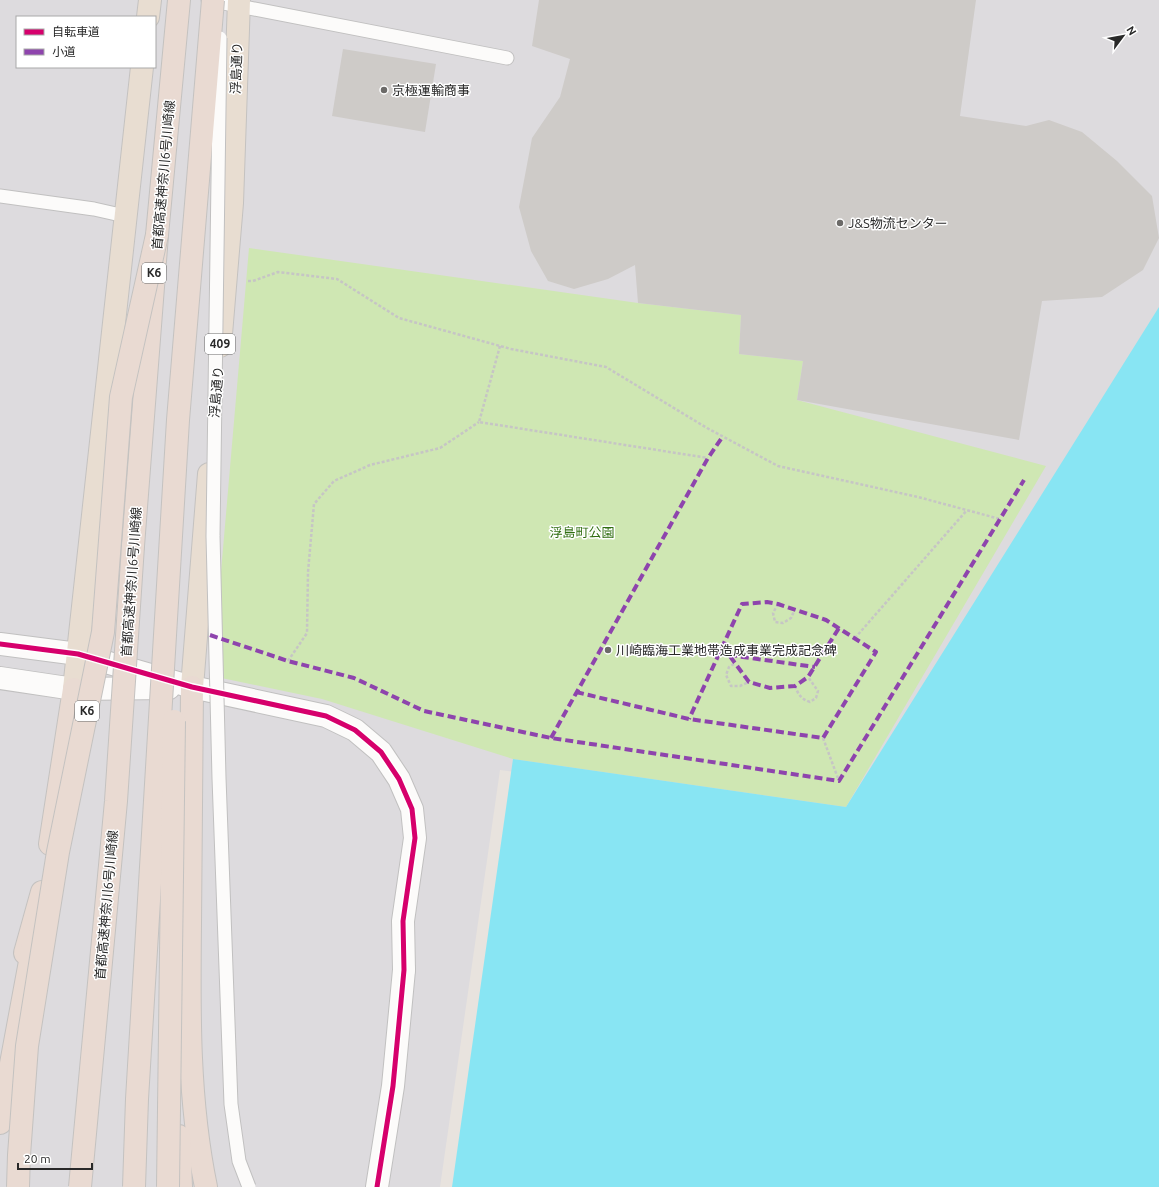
<svg xmlns="http://www.w3.org/2000/svg" width="1159" height="1187" font-family="Ubuntu,'Noto Sans JP',sans-serif">
  <style>
    .industrial { fill: #dddbde; fill-rule: evenodd }
    .green { fill: #cfe7b3 }
    .water { fill: #88e5f3 }
    .building { fill: #cecbc8 }
    .lines { fill: none; stroke-linecap: round; stroke-linejoin: round }
    .service-casing { stroke: #c1c0c0; stroke-width: 15 }
    .minor-casing { stroke: #c1c0c0; stroke-width: 24 }
    .tertiary-casing { stroke: #c1c0c0; stroke-width: 24 }
    .trunk-casing { stroke: #c4c2c0; stroke-width: 24 }
    .motorway-casing { stroke: #c4c2c0; stroke-width: 24 }
    .path { stroke: #c6c5c5; stroke-width: 2.5; stroke-dasharray: 3 2; stroke-linecap: butt }
    .service { stroke: #fcfbfa; stroke-width: 13 }
    .minor { stroke: #fcfbfa; stroke-width: 22 }
    .tertiary { stroke: #fcfbfa; stroke-width: 22 }
    .trunk { stroke: #e8ddd1; stroke-width: 22 }
    .motorway { stroke: #e9dad2; stroke-width: 22 }
    .service-bridge-casing { stroke: #c1c0c0; stroke-width: 15; stroke-linecap: butt }
    .motorway-bridge-casing { stroke: #c4c2c0; stroke-width: 24; stroke-linecap: butt }
    .service-bridge { stroke: #fcfbfa; stroke-width: 13 }
    .motorway-bridge { stroke: #e9dad2; stroke-width: 22 }
    .quiet { stroke: #8e44ad; stroke-width: 4; stroke-dasharray: 8 4; stroke-linecap: butt }
    .cycleway-casing { stroke: #fff; stroke-width: 8 }
    .cycleway { stroke: #d6006c; stroke-width: 5 }
    .poi-dot { fill: #6c6a68; stroke: #fff; stroke-width: 1.5 }
    .labels { text-anchor: middle; stroke-width: 3; stroke-linejoin: round; paint-order: stroke }
    .shield { fill: #fff; stroke: #696969; stroke-width: 1 }
    .shield-label { font-size: 12px; font-weight: bold; fill: #292929 }
    .street-label { font-size: 13px; fill: #292929; stroke: #fff }
    .poi-label { font-size: 13px; fill: #292929; stroke: #fff; text-anchor: start }
    .park-label { font-size: 13px; fill: #306e11; stroke: #fff }
  </style>
  <rect width="100%" height="100%" fill="#e8e3de"/>
  <path class="industrial" d="M0,0H1159V317L849,817L500,770L440,1187H0ZM17,17H155V67H17Z"/>
  <polygon class="green" points="249,248 638,303 741,315 739,354 803,361 797,400 1046,466 846,807 513,759 322,699 212,676"/>
  <polygon class="water" points="1159,307 1159,1187 452,1187 513,759 846,807"/>
  <g class="building">
    <polygon points="539,0 976,0 960,116 1026,126 1049,120 1082,132 1117,161 1152,196 1159,238 1143,270 1102,297 1042,301 1019,440 797,400 803,361 739,354 741,315 638,303 635,265 608,279 574,289 548,281 531,251 519,207 532,138 560,97 570,59 532,46"/>
    <polygon points="343,49 436,64 425,132 332,116"/>
  </g>
  <g class="lines">
    <g class="service-casing">
      <g id="service">
        <polyline points="208,0 507,58"/>
        <polyline points="0,196 94,209 125,216"/>
      </g>
    </g>
    <g class="minor-casing">
      <polyline id="minor" points="192,687 326,716 355,730 381,752 399,779 412,809 415,838 403,921 404,970"/>
    </g>
    <g class="tertiary-casing">
      <g id="tertiary">
        <polyline points="0,644 78,654 192,687"/>
        <polyline points="0,678 74,689 169,688"/>
        <polyline points="377,1187 393,1086 404,970"/>
      </g>
    </g>
    <g class="trunk-casing">
      <g id="trunk">
        <polyline points="148,17 150,0"/>
        <polyline points="220,346 232,203 239,0"/>
        <polyline points="192,687 209,474"/>
        <polyline points="74,689 142,67"/>
      </g>
    </g>
    <g class="motorway-casing">
      <g id="motorway">
        <polyline points="133,546 157,235 179,0"/>
        <path d="M192,687C191,766 190,845 190,924C189,1012 188,1100 206,1187"/>
        <polyline points="50,844 74,689"/>
        <polyline points="25,953 42,892"/>
        <polyline points="0,1123 34,940"/>
        <polyline points="179,1136 181,1187"/>
      </g>
    </g>
    <g class="path">
      <polyline points="248,281 253,281 278,272 337,279 399,318 511,349 606,367 707,428 778,466 918,497 1000,519"/>
      <polyline points="500,346 479,422 708,458"/>
      <polyline points="778,604 773,613 775,622 783,623 791,618 795,609"/>
      <polyline points="855,638 967,510"/>
      <polyline points="288,661 307,633 308,572 314,504 334,481 370,465 440,448 479,422"/>
      <polyline points="734,664 729,667 726,675 731,686 740,686 749,682"/>
      <path d="M795,686C798,694 801,699 810,702L816,698L818,691L808,677"/>
      <polyline points="823,738 839,781"/>
    </g>
    <use href="#service" class="service"/>
    <use href="#minor" class="minor"/>
    <use href="#tertiary" class="tertiary"/>
    <use href="#trunk" class="trunk"/>
    <use href="#motorway" class="motorway"/>
    <g class="service-bridge-casing">
      <polyline id="service-bridge" points="220,38 213,536 219,778 231,1104 239,1161 249,1187"/>
    </g>
    <g class="motorway-bridge-casing">
      <g id="motorway-bridge">
        <polyline points="18,1187 19,1155 27,1046 58,852 103,632 121,397 157,235"/>
        <polyline points="80,1187 116,801 133,546"/>
        <polyline points="134,1187 137,1099 178,420 213,0"/>
        <polyline points="168,1187 174,721"/>
      </g>
    </g>
    <use href="#service-bridge" class="service-bridge"/>
    <use href="#motorway-bridge" class="motorway-bridge"/>
    <g class="quiet">
      <polyline points="210,635 288,661 354,678 424,711 551,738 839,781 1024,480"/>
      <polyline points="720,650 729,655 749,682 770,688 795,686 808,677 839,628"/>
      <polyline points="729,655 815,667"/>
      <polyline points="576,692 689,719 823,738 876,652 826,620 778,604 767,602 742,604 689,719"/>
      <polyline points="551,738 708,458 723,436"/>
    </g>
    <g class="cycleway-casing">
      <polyline id="cycleway" points="0,644 78,654 192,687 326,716 355,730 381,752 399,779 412,809 415,838 403,921 404,970 393,1086 377,1187"/>
    </g>
    <use href="#cycleway" class="cycleway"/>
  </g>
  <g class="poi-dot">
    <circle cx="384" cy="90" r="4"/>
    <circle cx="840" cy="223" r="4"/>
    <circle cx="608" cy="650" r="4"/>
  </g>
  <g class="labels">
    <g class="shield">
      <rect x="142" y="263" width="24" height="20" rx="3"/>
      <rect x="205" y="334" width="30" height="20" rx="3"/>
      <rect x="75" y="701" width="24" height="20" rx="3"/>
    </g>
    <g class="shield-label">
      <text x="154" y="277">K6</text>
      <text x="220" y="348">409</text>
      <text x="87" y="715">K6</text>
    </g>
    <g class="street-label">
      <text transform="translate(236 68) rotate(-88)" y="5">浮島通り</text>
      <text transform="translate(163 175) rotate(-85)" y="5">首都高速神奈川6号川崎線</text>
      <text transform="translate(216 392) rotate(-85)" y="5">浮島通り</text>
      <text transform="translate(131 582) rotate(-86)" y="5">首都高速神奈川6号川崎線</text>
      <text transform="translate(106 905) rotate(-85)" y="5">首都高速神奈川6号川崎線</text>
    </g>
    <g class="poi-label">
      <text x="392" y="95">京極運輸商事</text>
      <text x="848" y="228">J&amp;S物流センター</text>
      <text x="616" y="655">川崎臨海工業地帯造成事業完成記念碑</text>
    </g>
    <g class="park-label">
      <text x="582" y="537">浮島町公園</text>
    </g>
  </g>
  <rect x="16" y="16" width="140" height="52" fill="#ffffff" stroke="#a9a9a9"/>
  <rect x="24" y="29" width="20" height="6" fill="#d6006c" stroke="#a9a9a9"/>
  <text x="52" y="36" font-size="12" fill="#292929">自転車道</text>
  <rect x="24" y="49" width="20" height="6" fill="#8e44ad" stroke="#a9a9a9"/>
  <text x="52" y="56" font-size="12" fill="#292929">小道</text>
  <g transform="translate(1123 36) rotate(58)" stroke="#ffffff" stroke-width="3" paint-order="stroke">
  <path d="M0-3L7 15L0 10L-7 15Z" fill="#292929"/>
  <text y="-6" font-size="11" font-weight="bold" text-anchor="middle" fill="#292929">N</text>
  </g>
  <path d="M18 1163v6h74v-6" fill="none" stroke="#292929" stroke-width="2"/>
  <text x="24" y="1163" font-size="12" fill="#292929" stroke="#ffffff" stroke-width="3" paint-order="stroke">20 m</text>
</svg>
